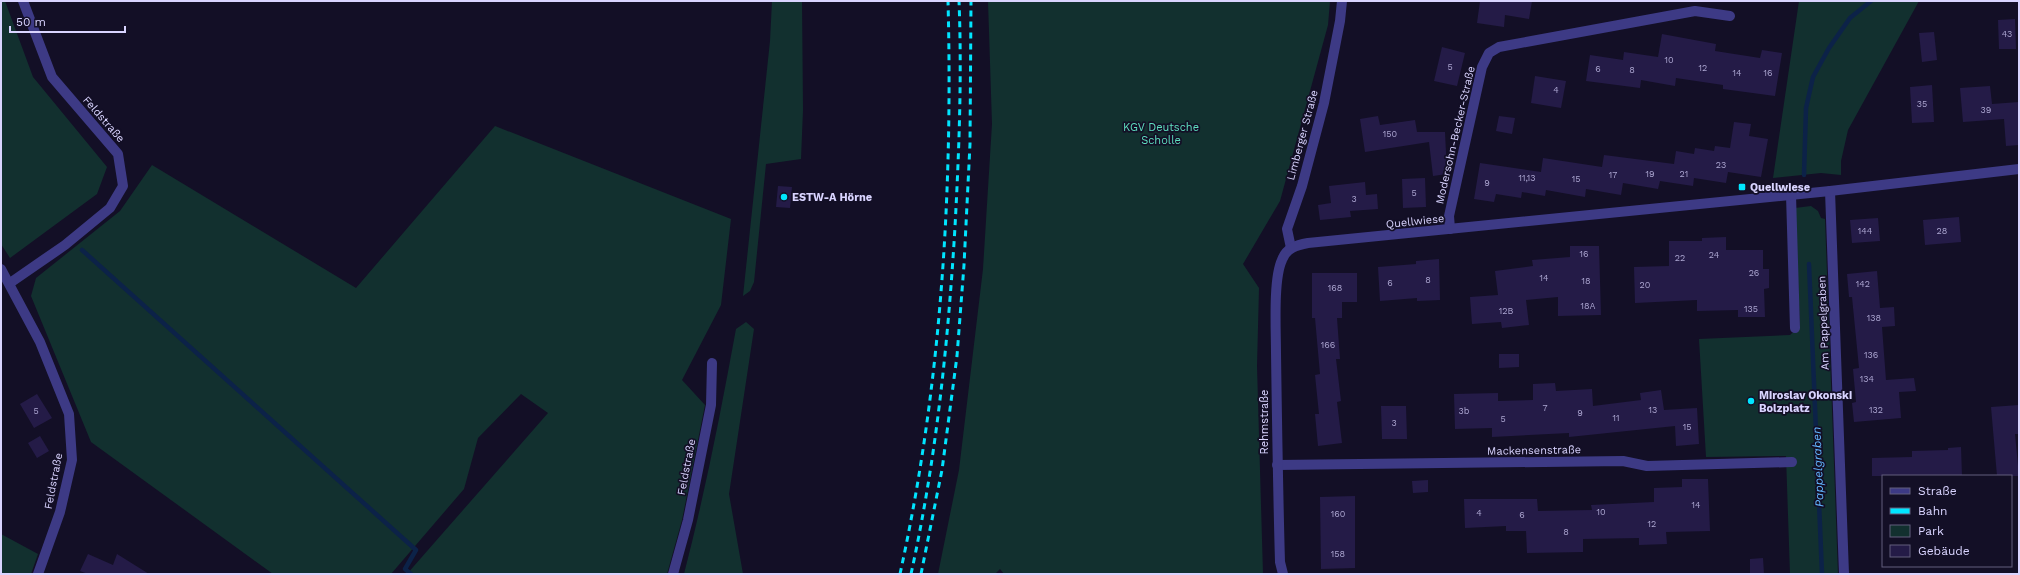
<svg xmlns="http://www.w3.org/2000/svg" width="2020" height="575" font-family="'Work Sans',sans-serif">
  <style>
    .green { fill: #12302f }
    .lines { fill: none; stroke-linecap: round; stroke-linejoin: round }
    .stream { stroke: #0c2248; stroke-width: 4.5 }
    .building { fill: #241b47 }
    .street { stroke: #3d3a85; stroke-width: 10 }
    .rail { stroke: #00e5ff; stroke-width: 3; stroke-dasharray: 6 5; stroke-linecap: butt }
    .poi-dot { fill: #00e5ff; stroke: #130f26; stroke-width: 1.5 }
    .labels { text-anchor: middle; stroke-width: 3.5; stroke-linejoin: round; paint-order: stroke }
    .number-label { font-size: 9px; fill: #aca6d1 }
    .street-label { font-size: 11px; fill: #d9d4ff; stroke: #130f26 }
    .park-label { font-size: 11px; fill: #5fe0c0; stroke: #130f26 }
    .poi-label { font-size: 11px; font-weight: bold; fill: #d9d4ff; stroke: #130f26; text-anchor: start }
    .water-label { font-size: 12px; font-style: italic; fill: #62b6ff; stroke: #130f26 }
  </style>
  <rect width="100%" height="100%" fill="#130f26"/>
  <g class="green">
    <polygon points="1,1 5,1 33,77 107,167 97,194 10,258 1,244"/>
    <polygon points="772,1 802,1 803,110 801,159 766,164 754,282 750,291 743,296 770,41"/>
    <polygon points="988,1 1330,1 1328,25 1280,201 1243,264 1259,288 1257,366 1263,574 1004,574 1000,569 995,574 938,574 959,470 983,269 992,124"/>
    <polygon points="1799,1 1919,1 1848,130 1841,161 1841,175 1821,173 1773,178"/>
    <polygon points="495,126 731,219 721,305 682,380 705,405 682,520 667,574 407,574 548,413 521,394 478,438 464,489 391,574 273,574 91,442 31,296 36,278 120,211 152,165 356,288"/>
    <polygon points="1811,206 1818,211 1821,218 1825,219 1838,574 1790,574 1786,456 1706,457 1699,339 1790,335 1800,326 1795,208"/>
    <path d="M746,322L754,329L729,494L743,574H684C705,493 721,411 736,329Z"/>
    <polygon points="1,534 38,554 31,574 1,574"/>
  </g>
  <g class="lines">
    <g class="stream">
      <polyline points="1804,175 1806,108 1813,77 1829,48 1850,18 1871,1"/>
      <polyline points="82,250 416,550 405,569 411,574"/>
      <polyline points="1809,264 1822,574"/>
    </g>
  </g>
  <g class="building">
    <polygon points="1480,1 1532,1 1529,19 1505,15 1504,27 1477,23"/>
    <polygon points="2015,19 2016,49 1999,49 1998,20"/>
    <polygon points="1934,32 1937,60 1922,62 1919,33"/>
    <polygon points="1662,34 1716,44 1715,51 1760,58 1762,50 1782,53 1775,96 1723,89 1723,85 1676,78 1675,86 1641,80 1640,88 1586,81 1590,55 1623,60 1624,52 1658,57"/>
    <polygon points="1442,47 1465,53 1457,86 1434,81"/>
    <polygon points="1535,76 1566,81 1561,108 1531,103"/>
    <polygon points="1932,85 1934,122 1912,123 1910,87"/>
    <polygon points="1990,86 1992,104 2019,102 2019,145 2006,146 2004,119 1963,122 1960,88"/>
    <polygon points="1378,116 1380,125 1415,120 1417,132 1445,132 1447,174 1433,176 1429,142 1365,152 1360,119"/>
    <polygon points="1499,116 1515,118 1512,134 1496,131"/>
    <polygon points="1734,122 1751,124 1749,136 1768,139 1761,177 1728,172 1726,183 1694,178 1693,186 1660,181 1658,189 1623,183 1621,195 1586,189 1585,197 1546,190 1545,196 1522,192 1521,198 1496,194 1494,202 1474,199 1480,163 1541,172 1543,158 1602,167 1604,155 1674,164 1676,151 1694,154 1695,148 1714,151 1715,146 1730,148"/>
    <polygon points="1425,178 1426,207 1403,208 1402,179"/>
    <polygon points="1365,182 1366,195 1377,194 1378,209 1350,211 1351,217 1320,220 1318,205 1331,203 1329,186"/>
    <polygon points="778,186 792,187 790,208 776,207"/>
    <polygon points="1959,217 1961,242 1925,245 1923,220"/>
    <polygon points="1878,218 1880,241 1852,243 1850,220"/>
    <polygon points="1726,237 1726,250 1763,250 1763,269 1769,269 1769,288 1764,289 1765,317 1738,317 1738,310 1697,311 1697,300 1635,303 1634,267 1669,266 1669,241 1702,241 1702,238"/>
    <polygon points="1570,246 1599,246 1601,315 1558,316 1558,297 1526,300 1529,325 1502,328 1501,322 1472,324 1470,297 1498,295 1495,271 1533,266 1532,260 1570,257"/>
    <polygon points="1439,259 1440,300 1417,301 1417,298 1380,301 1378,267 1416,264 1416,261"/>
    <polygon points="1877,271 1880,308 1894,307 1895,326 1882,327 1886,380 1914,378 1916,391 1899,392 1901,418 1854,422 1852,403 1856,402 1853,369 1859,368 1852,297 1849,297 1847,274"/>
    <polygon points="1312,273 1357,273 1357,302 1342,302 1342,318 1337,318 1340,359 1336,359 1341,401 1337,402 1342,443 1318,446 1315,414 1319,414 1315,375 1320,374 1315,318 1312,318"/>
    <polygon points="1499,354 1519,354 1519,367 1499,368"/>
    <polygon points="1555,383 1556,391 1592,389 1593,406 1641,400 1640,393 1661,390 1664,410 1697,408 1699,444 1676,446 1675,426 1569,437 1569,433 1492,437 1492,428 1455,429 1454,394 1498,393 1498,401 1533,400 1533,384"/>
    <polygon points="37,394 52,418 34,428 20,404"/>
    <polygon points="2019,405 2019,434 2015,434 2019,476 1997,476 1991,407"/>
    <polygon points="1381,406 1406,406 1407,439 1382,439"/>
    <polygon points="40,436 49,451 37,458 28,443"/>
    <polygon points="1961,447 1962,476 1872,476 1872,458 1912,457 1912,451 1948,450 1948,448"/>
    <polygon points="1682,479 1708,479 1710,531 1666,532 1667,544 1639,545 1639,538 1583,539 1583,552 1527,553 1526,531 1506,531 1506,526 1465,528 1464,499 1537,499 1538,511 1592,510 1591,505 1654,502 1654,488 1682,487"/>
    <polygon points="1428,480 1428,492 1413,493 1412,481"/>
    <polygon points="1355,496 1355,568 1321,569 1320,497"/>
    <polygon points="88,554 113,565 117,554 149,574 88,574 80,571"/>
    <polygon points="1763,558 1764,574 1750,574 1750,559"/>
  </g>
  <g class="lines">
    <g class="street">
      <polyline points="1830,191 1844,574"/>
      <polyline points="1791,195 1795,328"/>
      <polyline points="1450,229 1449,216 1482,67 1489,53 1499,47 1695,11 1730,16"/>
      <polyline points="1291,248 1287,229 1302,186 1324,103 1340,21 1342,1"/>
      <polyline points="1,269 40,342 69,414 72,460 60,512 38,574"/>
      <polyline points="10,283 65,245 110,208 123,186 118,154 52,77 23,1"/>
      <polyline points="1277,465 1623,461 1647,466 1792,462"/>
      <polyline points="673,574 688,520 711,405 712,363"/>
      <path d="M1283,574L1280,562C1278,493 1277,423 1276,353C1276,330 1273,279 1282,260C1286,248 1297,245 1308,243L1830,191L2019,169"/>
    </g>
    <g class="rail">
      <path d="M900,574C941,387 953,192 948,1"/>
      <path d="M911,574C936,460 948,344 955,227C959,152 962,76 959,1"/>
      <polyline points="921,574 942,470 957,356 964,265 970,144 971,1"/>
    </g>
  </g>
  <g class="poi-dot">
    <rect x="1738" y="183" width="8" height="8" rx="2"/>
    <circle cx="784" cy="197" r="4"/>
    <circle cx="1751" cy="401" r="4"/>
  </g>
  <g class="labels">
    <g class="number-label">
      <text x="2007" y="37">43</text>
      <text x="1669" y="63">10</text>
      <text x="1450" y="70">5</text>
      <text x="1703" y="71">12</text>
      <text x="1598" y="72">6</text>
      <text x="1632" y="73">8</text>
      <text x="1737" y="76">14</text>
      <text x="1768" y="76">16</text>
      <text x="1556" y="93">4</text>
      <text x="1922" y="107">35</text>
      <text x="1986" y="113">39</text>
      <text x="1390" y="137">150</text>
      <text x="1721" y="168">23</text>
      <text x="1650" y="177">19</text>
      <text x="1684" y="177">21</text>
      <text x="1613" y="178">17</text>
      <text x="1527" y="181">11,13</text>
      <text x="1576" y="182">15</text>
      <text x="1487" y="186">9</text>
      <text x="1414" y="196">5</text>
      <text x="1354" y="202">3</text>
      <text x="1865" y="234">144</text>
      <text x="1942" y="234">28</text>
      <text x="1584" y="257">16</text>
      <text x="1714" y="258">24</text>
      <text x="1680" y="261">22</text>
      <text x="1754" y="276">26</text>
      <text x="1544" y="281">14</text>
      <text x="1428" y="283">8</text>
      <text x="1586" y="284">18</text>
      <text x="1390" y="286">6</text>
      <text x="1863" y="287">142</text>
      <text x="1645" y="288">20</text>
      <text x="1335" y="291">168</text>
      <text x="1588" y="309">18A</text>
      <text x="1751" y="312">135</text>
      <text x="1506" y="314">12B</text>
      <text x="1874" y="321">138</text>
      <text x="1328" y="348">166</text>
      <text x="1871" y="358">136</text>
      <text x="1867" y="382">134</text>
      <text x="1545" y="411">7</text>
      <text x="1653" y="413">13</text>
      <text x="1876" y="413">132</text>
      <text x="36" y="414">5</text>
      <text x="1464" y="414">3b</text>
      <text x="1580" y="416">9</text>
      <text x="1616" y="421">11</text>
      <text x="1503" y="422">5</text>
      <text x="1394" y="426">3</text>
      <text x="1687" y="430">15</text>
      <text x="1696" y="508">14</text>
      <text x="1601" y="515">10</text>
      <text x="1479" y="516">4</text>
      <text x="1338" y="517">160</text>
      <text x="1522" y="518">6</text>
      <text x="1652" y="527">12</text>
      <text x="1566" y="535">8</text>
      <text x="1338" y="557">158</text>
    </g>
    <g class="street-label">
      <text transform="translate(104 119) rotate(49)" y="4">Feldstraße</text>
      <text transform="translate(1302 135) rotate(-75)" y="4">Limberger Straße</text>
      <text transform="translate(1455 135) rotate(-77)" y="4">Modersohn-Becker-Straße</text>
      <text transform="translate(1415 221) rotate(-6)" y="4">Quellwiese</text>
      <text transform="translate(1823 323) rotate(-92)" y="4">Am Pappelgraben</text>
      <text transform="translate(1264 422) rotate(-90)" y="4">Rehmstraße</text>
      <text transform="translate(1534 450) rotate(-1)" y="4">Mackensenstraße</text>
      <text transform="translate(686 467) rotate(-79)" y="4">Feldstraße</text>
      <text transform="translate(53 481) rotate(-79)" y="4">Feldstraße</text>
    </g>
    <g class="park-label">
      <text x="1161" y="131">KGV Deutsche<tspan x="1161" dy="13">Scholle</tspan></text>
    </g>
    <g class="poi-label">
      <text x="1750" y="191">Quellwiese</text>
      <text x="792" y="201">ESTW-A Hörne</text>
      <text x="1759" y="399">Miroslav Okonski<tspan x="1759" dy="13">Bolzplatz</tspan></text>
    </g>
    <g class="water-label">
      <text transform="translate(1818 467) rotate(-92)" y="4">Pappelgraben</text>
    </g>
  </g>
  <rect width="2020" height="575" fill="none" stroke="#d9d4ff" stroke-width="4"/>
  <rect x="1882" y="475" width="130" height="92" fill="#130f26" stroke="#625e7d"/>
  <rect x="1890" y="488" width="20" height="6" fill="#3d3a85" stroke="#625e7d"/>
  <text x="1918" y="495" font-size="12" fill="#d9d4ff">Straße</text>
  <rect x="1890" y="508" width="20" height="6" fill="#00e5ff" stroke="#625e7d"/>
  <text x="1918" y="515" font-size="12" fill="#d9d4ff">Bahn</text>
  <rect x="1890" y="525" width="20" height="12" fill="#12302f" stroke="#625e7d"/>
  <text x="1918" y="535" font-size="12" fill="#d9d4ff">Park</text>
  <rect x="1890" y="545" width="20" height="12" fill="#241b47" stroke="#625e7d"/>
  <text x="1918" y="555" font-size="12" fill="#d9d4ff">Gebäude</text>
  <path d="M10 26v6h115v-6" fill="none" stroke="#d9d4ff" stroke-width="2"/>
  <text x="16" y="26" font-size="12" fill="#d9d4ff" stroke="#130f26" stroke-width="3" paint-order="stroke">50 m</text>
</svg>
